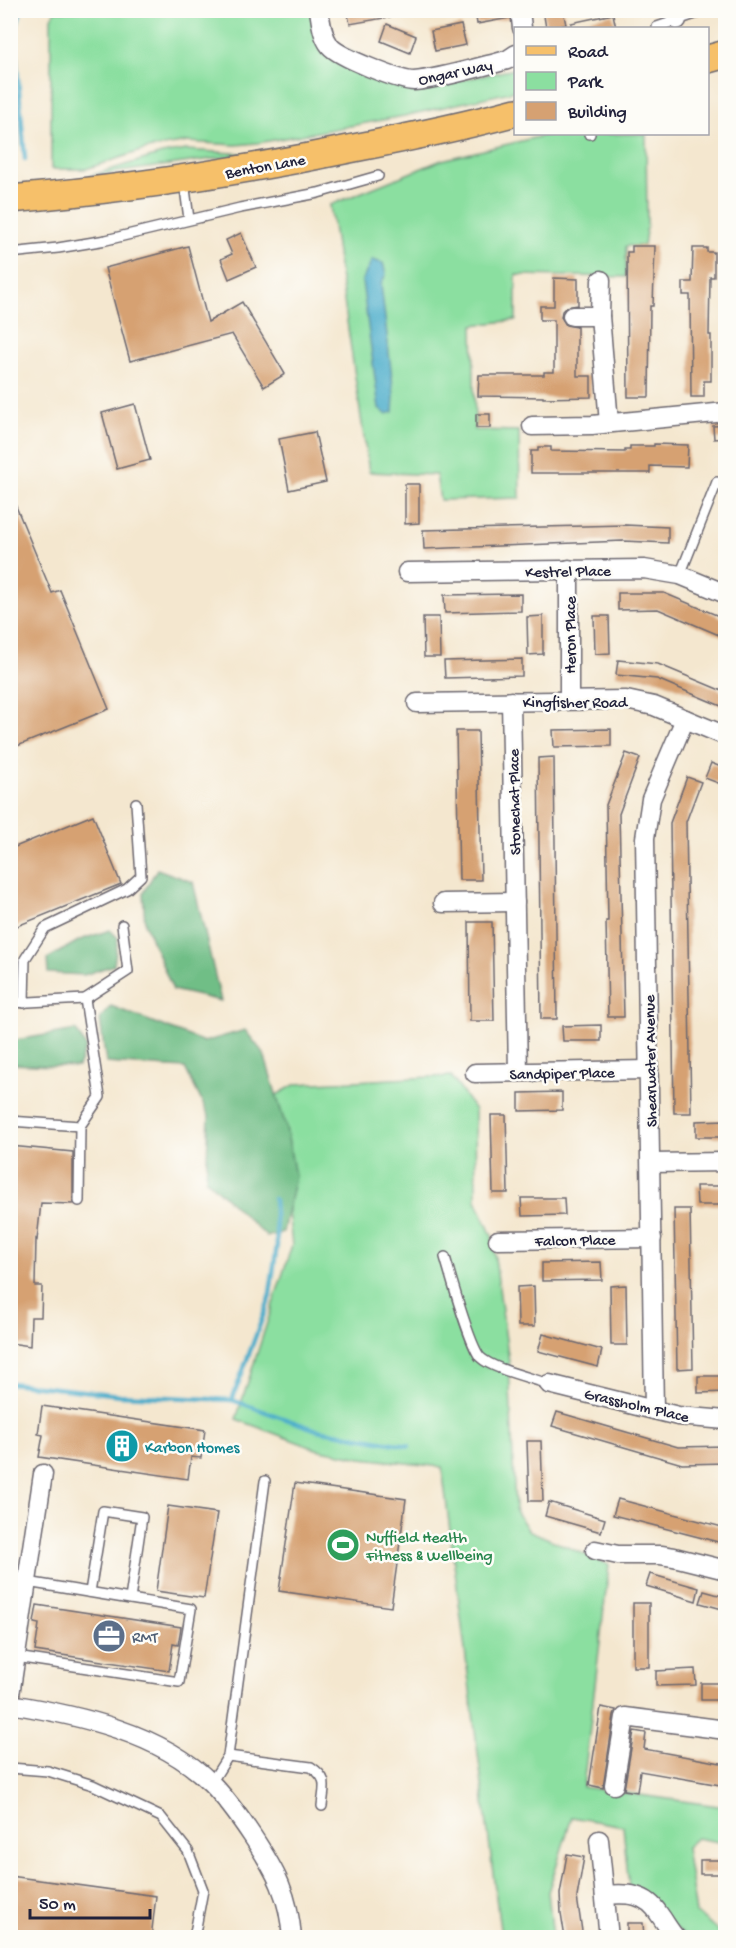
<svg xmlns="http://www.w3.org/2000/svg" width="736" height="1948" font-family="'Gochi Hand',sans-serif">
  <style>
    .green { fill: #8bdfa0; stroke: #56806e; stroke-width: 1.5 }
    .forest { fill: #70be86; stroke: #497060; stroke-width: 1.5 }
    .water { fill: #4cadcb; stroke: #376883; stroke-width: 1.5 }
    .lines { fill: none; stroke-linecap: round; stroke-linejoin: round }
    .stream { stroke: #4cadcb; stroke-width: 4.5 }
    .building { fill: #d6a172 }
    .lane-casing { stroke: #6c676f; stroke-width: 12 }
    .street-casing { stroke: #6c676f; stroke-width: 21 }
    .primary-casing { stroke: #6c676f; stroke-width: 30 }
    .lane { stroke: #fff; stroke-width: 9 }
    .street { stroke: #fff; stroke-width: 18 }
    .primary { stroke: #f6c06b; stroke-width: 27 }
    .labels { text-anchor: middle; stroke-width: 5; stroke-linejoin: round; paint-order: stroke }
    .street-label { font-size: 16px; fill: #22223b; stroke: #fdfcf7 }
    .culture-label { font-size: 16px; fill: #0d838f; stroke: #fdfcf7; text-anchor: start }
    .leisure-label { font-size: 16px; fill: #27864d; stroke: #fdfcf7; text-anchor: start }
    .service-label { font-size: 16px; fill: #4e5e75; stroke: #fdfcf7; text-anchor: start }
  </style>
  <rect width="100%" height="100%" fill="#fdfcf7"/>
  <filter id="ink" filterUnits="userSpaceOnUse"><feTurbulence type="fractalNoise" baseFrequency=".0167" numOctaves="2"/><feDisplacementMap in="SourceGraphic" scale="12" xChannelSelector="R" yChannelSelector="G"/><feConvolveMatrix kernelMatrix="1 2 1 2 8 2 1 2 1" color-interpolation-filters="sRGB"/></filter>
  <filter id="wash" filterUnits="userSpaceOnUse"><feTurbulence type="fractalNoise" baseFrequency=".008" numOctaves="4" result="noise"/><feDisplacementMap in="SourceGraphic" scale="24" xChannelSelector="R" yChannelSelector="G"/><feGaussianBlur stdDeviation="1.35" result="paint"/><feColorMatrix in="noise" values="0 0 0 0 0 0 0 0 0 0 0 0 0 0 0 0 0 1.4 0 .05"/><feComposite in="paint" operator="in"/></filter>
  <g filter="url(#wash)">
    <rect width="100%" height="100%" fill="#f4e7cf"/>
    <g class="green">
      <polygon points="55,11 311,11 315,34 422,88 515,69 515,91 404,116 258,143 236,145 187,142 147,149 86,169 51,169 51,18"/>
      <polygon points="550,134 646,134 647,223 644,246 626,246 626,277 516,275 516,320 473,325 475,430 519,431 520,498 440,500 436,475 369,472 330,205 442,160"/>
      <polygon points="186,150 248,154 89,176 162,154"/>
      <polygon points="451,1076 475,1110 476,1200 492,1236 509,1362 515,1509 528,1530 609,1565 583,1787 725,1807 725,1843 696,1838 686,1847 696,1913 725,1937 686,1937 629,1888 623,1826 572,1817 548,1892 553,1937 501,1937 442,1467 361,1458 316,1449 236,1419 292,1245 275,1096 296,1084"/>
    </g>
    <g class="forest">
      <polygon points="157,869 193,882 221,1001 173,990 145,924 143,893"/>
      <polygon points="110,930 118,938 114,965 84,975 48,973 47,959 80,940"/>
      <polygon points="111,1006 204,1042 245,1030 264,1054 286,1127 295,1176 283,1232 267,1237 206,1179 209,1116 185,1068 106,1063 100,1019"/>
      <polygon points="76,1030 86,1047 78,1067 11,1064 11,1039 16,1040"/>
    </g>
    <polygon class="water" points="372,260 383,263 386,274 381,284 394,395 393,412 386,414 379,408 362,281"/>
    <g class="lines">
      <g class="stream">
        <polyline points="21,10 14,34 25,159"/>
        <polyline points="10,1383 120,1395 232,1400 317,1430 409,1446"/>
        <polyline points="232,1400 269,1300 277,1245 274,1199"/>
      </g>
    </g>
    <g id="blocks">
      <g class="building">
        <polygon points="347,10 389,10 390,17 350,24"/>
        <polygon points="475,10 509,10 510,18 477,24"/>
        <polygon points="543,10 563,10 566,25 546,28"/>
        <polygon points="613,14 616,28 571,28 571,23"/>
        <polygon points="387,24 416,36 410,53 381,41"/>
        <polygon points="461,25 466,45 435,51 431,31"/>
        <polygon points="241,233 256,267 229,279 221,259 232,254 226,240"/>
        <polygon points="188,246 208,322 242,302 285,374 264,387 232,334 130,361 105,268"/>
        <polygon points="632,246 655,246 653,306 650,306 649,397 628,397 627,252 632,252"/>
        <polygon points="693,248 707,248 707,252 714,252 714,277 710,277 709,335 711,335 711,381 704,381 704,397 691,397 690,295 683,295 683,282 692,282"/>
        <polygon points="554,278 578,279 578,305 566,307 562,311 561,317 566,325 577,327 577,376 591,376 591,397 543,398 543,397 478,396 479,375 544,375 544,372 554,372 554,320 540,320 540,306 554,306"/>
        <polygon points="135,404 150,460 117,469 102,413"/>
        <rect x="476" y="414" width="14" height="14"/>
        <polygon points="726,425 726,438 714,439 713,426"/>
        <polygon points="315,432 326,482 289,490 279,439"/>
        <polygon points="654,444 688,445 687,467 650,466 650,473 531,473 531,451 538,451 538,447 551,447 551,451 625,452 625,450 630,450 630,446 654,446"/>
        <polygon points="405,484 419,484 419,523 405,524"/>
        <polygon points="10,492 52,593 60,590 109,709 10,749"/>
        <polygon points="625,525 668,527 668,543 623,541 424,549 423,530"/>
        <polygon points="618,593 664,593 726,619 726,638 658,609 618,610"/>
        <polygon points="521,594 521,611 445,613 444,595"/>
        <polygon points="543,616 543,654 528,655 527,617"/>
        <polygon points="594,616 609,616 610,653 595,654"/>
        <polygon points="423,617 439,617 440,657 424,657"/>
        <polygon points="522,659 522,676 445,678 444,661"/>
        <polygon points="618,660 658,664 720,690 726,693 726,708 657,679 616,675"/>
        <polygon points="611,729 611,746 554,747 553,730"/>
        <polygon points="456,731 478,731 481,880 459,880"/>
        <polygon points="626,753 640,758 619,814 624,1017 608,1017 606,921 608,921 606,805"/>
        <polygon points="554,757 557,1019 541,1019 538,758"/>
        <polygon points="711,763 726,769 726,786 705,778"/>
        <polygon points="687,777 701,782 686,822 691,1113 674,1113 670,823"/>
        <polygon points="93,815 121,884 10,929 10,849"/>
        <polygon points="469,922 492,922 494,1021 470,1021"/>
        <polygon points="601,1025 601,1041 563,1041 562,1026"/>
        <polygon points="562,1092 562,1110 519,1111 519,1093"/>
        <polygon points="491,1115 506,1115 508,1193 493,1193"/>
        <polygon points="726,1120 726,1137 696,1137 696,1121"/>
        <polygon points="10,1146 73,1152 73,1204 41,1203 37,1240 36,1239 35,1286 42,1286 41,1317 31,1317 30,1346 10,1343"/>
        <polygon points="696,1186 726,1186 726,1205 697,1205"/>
        <polygon points="521,1198 564,1198 565,1215 522,1216"/>
        <polygon points="674,1209 690,1209 693,1368 677,1369"/>
        <polygon points="601,1262 602,1280 542,1281 542,1263"/>
        <polygon points="626,1285 627,1345 611,1345 610,1286"/>
        <polygon points="534,1286 535,1326 518,1326 517,1287"/>
        <polygon points="543,1334 602,1350 598,1367 538,1351"/>
        <polygon points="698,1376 726,1376 726,1392 698,1393"/>
        <polygon points="42,1406 205,1430 201,1458 191,1457 188,1479 39,1457 43,1435 38,1434"/>
        <polygon points="557,1412 678,1447 726,1446 726,1463 682,1464 552,1426"/>
        <polygon points="527,1441 541,1441 543,1501 529,1501"/>
        <polygon points="295,1483 406,1499 391,1607 279,1591"/>
        <polygon points="618,1499 726,1528 726,1544 613,1515"/>
        <polygon points="549,1502 605,1519 601,1532 545,1516"/>
        <polygon points="168,1506 217,1513 204,1598 156,1591"/>
        <polygon points="650,1574 699,1588 696,1601 646,1586"/>
        <polygon points="704,1591 726,1597 726,1610 700,1603"/>
        <rect x="633" y="1603" width="16" height="64"/>
        <polygon points="37,1605 181,1627 178,1645 173,1644 169,1671 35,1651 39,1624 34,1623"/>
        <polygon points="695,1669 696,1685 656,1686 656,1671"/>
        <rect x="701" y="1683" width="25" height="17"/>
        <polygon points="601,1707 616,1710 614,1715 603,1788 589,1785"/>
        <polygon points="634,1731 646,1733 644,1749 726,1764 726,1786 640,1771 637,1792 624,1790"/>
        <polygon points="567,1854 584,1857 577,1897 583,1938 565,1938 561,1913 560,1894"/>
        <rect x="700" y="1860" width="26" height="14"/>
        <polygon points="10,1876 156,1896 151,1938 10,1938"/>
        <polygon points="627,1923 643,1923 644,1938 627,1938"/>
      </g>
    </g>
  </g>
  <g filter="url(#ink)">
    <use href="#blocks" fill-opacity="0" stroke="#6c676f" stroke-width="1.5"/>
    <g class="lines">
      <g class="lane-casing">
        <g id="lane">
          <polyline points="657,27 701,12"/>
          <polyline points="589,134 590,134"/>
          <polyline points="184,181 189,219"/>
          <polyline points="10,253 58,248 106,240 240,208 318,193 378,176"/>
          <polyline points="680,575 717,482"/>
          <polyline points="10,1003 85,999 128,971 122,925"/>
          <polyline points="24,1003 25,959 45,928 127,889 141,876 136,803"/>
          <polyline points="10,1121 80,1126 100,1097 85,999"/>
          <polyline points="79,1201 80,1126"/>
          <path d="M445,1257C451,1277 469,1344 480,1357C492,1369 532,1378 549,1384"/>
          <polyline points="10,1577 28,1578"/>
          <polyline points="90,1592 103,1511 142,1517 130,1599"/>
          <polyline points="16,1657 179,1682 191,1609 27,1582"/>
          <path d="M228,1756L311,1767C329,1779 324,1786 322,1806"/>
          <polyline points="10,1768 48,1771 93,1785 161,1817 188,1851 203,1890 194,1938"/>
          <polyline points="211,1783 228,1756 265,1481"/>
        </g>
      </g>
      <g class="street-casing">
        <g id="street">
          <path d="M319,10C321,22 322,36 330,46C339,57 400,81 414,81C439,79 471,69 496,63L507,60L516,54"/>
          <polyline points="520,10 522,28"/>
          <polyline points="674,10 677,20"/>
          <polyline points="601,280 600,316 609,423"/>
          <polyline points="572,316 600,316"/>
          <polyline points="532,426 592,425 726,412"/>
          <polyline points="569,569 569,700"/>
          <polyline points="407,572 644,569 680,575 726,594"/>
          <polyline points="511,701 518,1072"/>
          <polyline points="417,703 626,700 654,706 726,736"/>
          <polyline points="443,903 515,902"/>
          <polyline points="475,1073 649,1070"/>
          <polyline points="651,1163 726,1162"/>
          <polyline points="498,1240 652,1238"/>
          <polyline points="549,1384 678,1416 726,1420"/>
          <polyline points="654,1410 645,838 651,799 685,719"/>
          <polyline points="595,1550 618,1555 661,1555 674,1557 726,1570"/>
          <polyline points="10,1695 43,1474"/>
          <path d="M10,1704C78,1715 161,1733 211,1783C227,1799 241,1819 253,1837C276,1872 289,1895 292,1938"/>
          <polyline points="614,1785 625,1717 726,1730"/>
          <polyline points="599,1840 609,1938"/>
          <path d="M605,1895C627,1893 646,1893 659,1914C665,1922 669,1930 676,1938"/>
        </g>
      </g>
      <g class="primary-casing">
        <g id="primary">
          <polyline points="708,59 726,54"/>
          <path d="M10,199C128,189 244,171 359,147C411,137 464,126 516,112"/>
        </g>
      </g>
      <use href="#lane" class="lane"/>
      <use href="#street" class="street"/>
      <use href="#primary" class="primary"/>
    </g>
  </g>
  <defs>
    <g id="building-disc" transform="scale(1.725)"><circle r="9.5" fill="#0f9aa8" stroke="#fdfcf7"/><path d="M-4-6H4V6H1V3H-1V6H-4ZM-2.5-4.3h1.7v1.8h-1.7ZM.8-4.3h1.7v1.8H.8ZM-2.5-1h1.7V.8h-1.7ZM.8-1h1.7V.8H.8Z" fill="#fff"/></g>
    <g id="stadium-disc" transform="scale(1.725)"><circle r="9.5" fill="#2e9e5b" stroke="#fdfcf7"/><path d="M0-5a6.5 5 0 1 0 0 10a6.5 5 0 1 0 0-10ZM-3.5-1.8h7v3.6h-7Z" fill="#fff"/></g>
    <g id="office-disc" transform="scale(1.725)"><circle r="9.5" fill="#5c6f8a" stroke="#fdfcf7"/><path d="M-6-3h4V-5.5h4V-3h4V5H-6ZM-1-4.5V-3h2v-1.5ZM-6 0V1H6V0Z" fill="#fff"/></g>
  </defs>
  <g fill-rule="evenodd">
    <use href="#building-disc" x="122" y="1446"/>
    <use href="#stadium-disc" x="343" y="1545"/>
    <use href="#office-disc" x="109" y="1636"/>
  </g>
  <g class="labels">
    <g class="street-label">
      <text transform="translate(455 71) rotate(-12)" y="6">Ongar Way</text>
      <text transform="translate(265 165) rotate(-10)" y="6">Benton Lane</text>
      <text transform="translate(568 570) rotate(-1)" y="6">Kestrel Place</text>
      <text transform="translate(569 635) rotate(-90)" y="6">Heron Place</text>
      <text x="575" y="707">Kingfisher Road</text>
      <text transform="translate(513 802) rotate(-91)" y="6">Stonechat Place</text>
      <text transform="translate(649 1061) rotate(-91)" y="6">Shearwater Avenue</text>
      <text transform="translate(562 1072) rotate(-1)" y="6">Sandpiper Place</text>
      <text transform="translate(575 1239) rotate(-1)" y="6">Falcon Place</text>
      <text transform="translate(637 1404) rotate(13)" y="6">Grassholm Place</text>
    </g>
    <g class="culture-label">
      <text x="145" y="1452">Karbon Homes</text>
    </g>
    <g class="leisure-label">
      <text x="366" y="1542">Nuffield Health<tspan x="366" dy="18">Fitness &amp; Wellbeing</tspan></text>
    </g>
    <g class="service-label">
      <text x="132" y="1642">RMT</text>
    </g>
  </g>
  <rect width="736" height="1948" fill="none" stroke="#fdfcf7" stroke-width="36"/>
  <rect x="514" y="27" width="195" height="108" fill="#fdfcf7" stroke="#a5a5ac" stroke-width="1.5"/>
  <rect x="526" y="46" width="30" height="9" fill="#f6c06b" stroke="#a5a5ac" stroke-width="1.5"/>
  <text x="568" y="57" font-size="18" fill="#22223b">Road</text>
  <rect x="526" y="72" width="30" height="18" fill="#8bdfa0" stroke="#a5a5ac" stroke-width="1.5"/>
  <text x="568" y="87" font-size="18" fill="#22223b">Park</text>
  <rect x="526" y="102" width="30" height="18" fill="#d6a172" stroke="#a5a5ac" stroke-width="1.5"/>
  <text x="568" y="117" font-size="18" fill="#22223b">Building</text>
  <path d="M30 1909v9h120v-9" fill="none" stroke="#22223b" stroke-width="3"/>
  <text x="39" y="1909" font-size="18" fill="#22223b" stroke="#fdfcf7" stroke-width="4.5" paint-order="stroke">50 m</text>
</svg>
